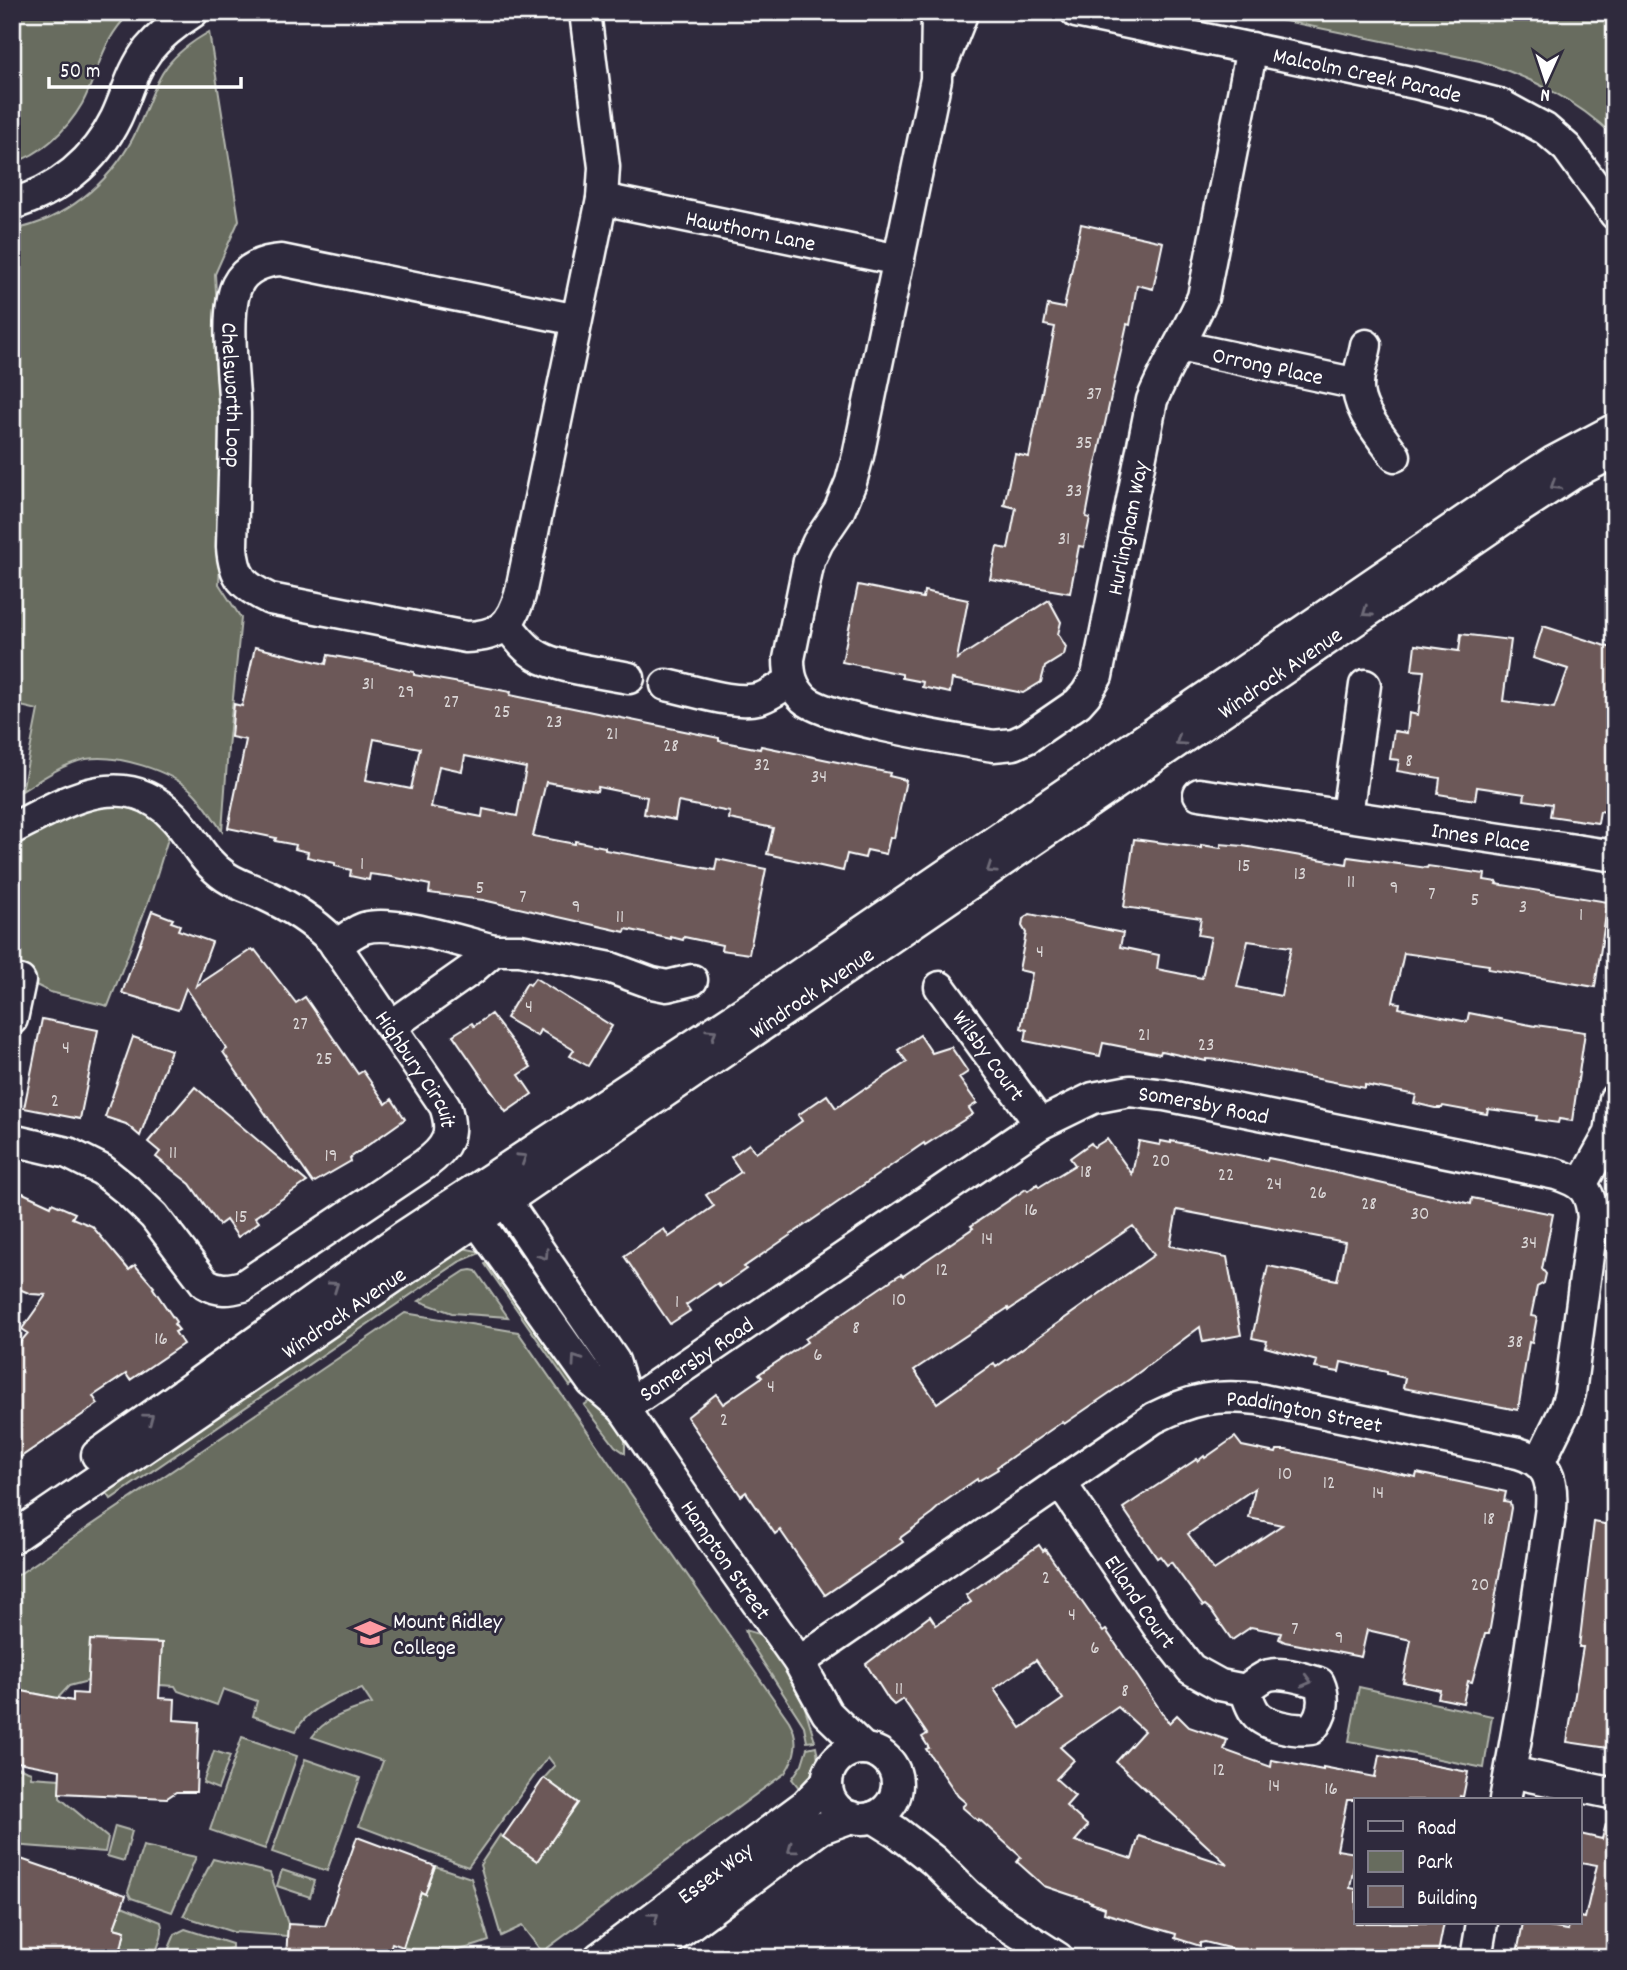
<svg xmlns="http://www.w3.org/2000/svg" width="1627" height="1970" font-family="Dekko,sans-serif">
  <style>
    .green { fill: #676c5e; stroke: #b3b6ae; stroke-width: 2 }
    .building { fill: #6c5959; stroke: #fff; stroke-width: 2; fill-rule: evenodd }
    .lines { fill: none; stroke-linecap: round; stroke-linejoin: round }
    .minor-casing { stroke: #fff; stroke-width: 35 }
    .minor { stroke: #2f2a3d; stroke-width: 30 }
    .oneway { stroke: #6d6a77 }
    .labels { text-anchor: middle; stroke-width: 6; stroke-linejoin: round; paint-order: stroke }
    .number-label { font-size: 19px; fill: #dad6d6 }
    .street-label { font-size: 23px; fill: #fff; stroke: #2f2a3d }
    .poi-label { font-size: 23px; fill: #fff; stroke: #2f2a3d; text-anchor: start }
  </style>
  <rect width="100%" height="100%" fill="#2f2a3d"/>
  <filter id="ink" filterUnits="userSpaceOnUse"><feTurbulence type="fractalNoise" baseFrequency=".0143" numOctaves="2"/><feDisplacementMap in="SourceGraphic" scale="14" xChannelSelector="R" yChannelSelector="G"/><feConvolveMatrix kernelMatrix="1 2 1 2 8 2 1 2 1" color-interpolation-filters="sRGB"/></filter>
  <g filter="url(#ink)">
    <g class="green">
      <path d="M12,12H131C100,42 100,70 82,104C67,130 41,155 12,163Z"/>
      <path d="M1241,12H1615V137C1575,99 1532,78 1480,61Z"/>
      <path d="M209,32L239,220L215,274L222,401V524L219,584L241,618L228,748L222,831C213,818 204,803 193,792C169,770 117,754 86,759C63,764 41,779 22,791L38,710L12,704V230C63,221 109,184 133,138C159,86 153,64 209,32Z"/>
      <polygon points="119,805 148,814 170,832 150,897 108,1006 50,992 32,983 12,979 12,924 15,913 12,912 12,846 86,808"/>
      <polygon points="463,1248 482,1252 459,1262 111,1499 102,1485 453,1249"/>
      <polygon points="490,1258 576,1381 570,1386 485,1264"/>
      <polygon points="471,1270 476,1271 508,1317 452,1313 419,1301 465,1271"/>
      <path d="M405,1313L518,1332L789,1721C800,1740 796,1756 785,1773L542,1952L522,1926L501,1936L480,1865L500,1835L537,1860L578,1803L544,1778L555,1766L548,1757L468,1867L359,1826L383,1761L312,1737C326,1717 350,1711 372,1704L362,1689C339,1696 307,1709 296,1731L253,1716L257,1701L223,1689L217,1705L178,1691L175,1686L159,1685L161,1643L90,1640L88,1681L69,1686L45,1712L48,1696L12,1689V1579Z"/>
      <polygon points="593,1399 625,1437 625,1453 615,1446 584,1405"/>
      <polygon points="745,1630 769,1637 803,1701 815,1741 807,1742 804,1726 748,1639"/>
      <polygon points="1359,1687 1492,1716 1484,1768 1349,1741"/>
      <polygon points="242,1737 297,1756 265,1849 210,1830"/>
      <path d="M816,1746C821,1766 815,1777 803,1793L792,1779L802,1764L807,1748Z"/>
      <polygon points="214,1751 230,1756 218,1789 203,1783"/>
      <polygon points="305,1759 360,1778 327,1871 272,1852"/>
      <polygon points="12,1765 31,1772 31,1777 60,1779 60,1798 108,1838 105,1852 12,1845"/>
      <polygon points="115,1826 132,1831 124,1861 107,1856"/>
      <polygon points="143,1846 196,1857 172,1912 131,1898 128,1892"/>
      <polygon points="213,1859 270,1873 288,1924 287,1936 233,1932 183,1916"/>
      <path d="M435,1866L471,1878L489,1941C459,1952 434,1957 403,1947L419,1897L402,1886L425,1893Z"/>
      <polygon points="282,1870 315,1881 310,1897 277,1886"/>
      <path d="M122,1906L161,1922C165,1934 158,1946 153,1958H119L125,1931L114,1928Z"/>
      <polygon points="185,1929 232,1944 232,1948 219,1951 209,1958 165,1958 175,1934"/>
    </g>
    <g class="building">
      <polygon points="1081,224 1163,242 1153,289 1137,285 1130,325 1127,324 1095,469 1086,517 1090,518 1084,547 1079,546 1070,593 990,579 997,547 1008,549 1016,508 1004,505 1015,454 1029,457 1055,327 1044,325 1048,305 1064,308"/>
      <polygon points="858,585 923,598 924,591 968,600 957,659 1049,600 1061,622 1058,634 1066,647 1064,655 1045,667 1041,682 1023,693 952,679 950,693 922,687 923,682 902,678 902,674 842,662"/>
      <polygon points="1543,626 1615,649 1615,813 1600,811 1598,823 1550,816 1552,804 1524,800 1525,794 1477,787 1475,800 1438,794 1440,778 1397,771 1399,760 1390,759 1394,731 1407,733 1409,713 1418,715 1424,671 1412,670 1415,645 1459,651 1461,634 1511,640 1503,701 1554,708 1568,669 1533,658"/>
      <path d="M255,647L326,664L328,655L379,664L414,672V675L511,692L510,695L694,733L719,738V741L760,749L761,746L890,773L889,776L906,780L894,838L890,837L886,854L867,850L865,858L847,854L843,871L767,854L773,828L729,819L730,812L678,802L675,820L644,814L647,797L598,787L597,791L546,782L533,836L575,844V841L605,847V850L715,870L717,859L766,869L749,954L721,950L722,945L684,937L683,940L671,937V939L626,929L625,932L483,900L429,893L430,885L392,877L370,874L369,880L350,876L351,870L335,866V863L307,857L308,852L295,849L296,845L275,841L276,838L228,828L246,740L231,737L234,704L242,706ZM374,739L420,748L411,789L366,780ZM465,756L526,768L517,816L483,809L482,817L431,807L439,766L462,771Z"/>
      <path d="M1134,839L1201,848V845L1221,848V844L1243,846L1347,864L1348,857L1427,868L1428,866L1485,874L1484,880L1497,882L1496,884L1608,902L1595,987L1488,969L1489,965L1404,953L1393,1002L1400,1003L1399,1008L1467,1022L1469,1013L1535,1026L1536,1025L1585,1032L1572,1121L1559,1119L1558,1123L1536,1120L1537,1116L1496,1110L1488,1109L1487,1114L1443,1106L1442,1108H1435L1414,1103L1416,1095L1365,1085V1088L1221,1060L1206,1059V1061L1161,1051L1160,1054L1103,1043L1100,1056L1025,1041L1027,1030L1021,1028L1032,973L1019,970L1026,933L1022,926L1023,919L1030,914L1123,933L1120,947L1159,955L1157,969L1202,978L1211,937L1198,935L1201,918L1124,907ZM1248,941L1291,947L1281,996L1237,987Z"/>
      <polygon points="152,911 173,919 171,922 180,925 178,930 212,942 196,986 252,949 254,951 255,950 296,1003 305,997 358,1074 363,1071 386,1104 392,1099 405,1119 350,1158 351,1161 313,1183 223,1052 227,1049 186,988 178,1010 122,993"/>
      <polygon points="535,978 612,1026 588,1066 570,1056 574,1050 540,1030 537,1036 506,1018 527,983 530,985"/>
      <polygon points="491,1014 531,1067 519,1075 532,1094 506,1112 453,1035 472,1023 474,1026"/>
      <polygon points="42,1019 98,1030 80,1119 24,1108"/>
      <polygon points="920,1035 932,1053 951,1047 968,1072 959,1078 977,1103 969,1108 973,1114 925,1145 924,1143 744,1267 746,1269 720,1287 718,1283 686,1305 690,1311 670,1324 624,1256 664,1229 669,1237 714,1206 706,1195 741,1172 731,1157 749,1144 756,1153 802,1121 798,1115 827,1095 836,1108 865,1088 866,1089 907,1062 898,1050"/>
      <polygon points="133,1037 171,1050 140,1136 126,1124 105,1117"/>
      <polygon points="195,1087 307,1182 255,1217 259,1222 238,1237 226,1220 219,1225 190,1184 156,1157 160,1152 148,1142"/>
      <path d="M1107,1139L1132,1174L1139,1141L1160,1145L1161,1141L1171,1143V1141L1267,1161L1268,1158L1283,1161L1471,1204L1472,1198L1553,1214L1542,1269L1546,1274L1544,1283L1537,1287L1531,1316L1537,1317L1532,1343L1529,1342L1518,1410L1403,1388L1405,1378L1387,1374V1372L1341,1362L1339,1372L1315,1368L1317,1361L1265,1347L1267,1341L1252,1338L1268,1266L1337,1280L1345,1242L1177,1210L1170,1246L1227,1257L1241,1335L1203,1342L1200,1327L1130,1379L1064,1424L1062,1422L997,1467L998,1469L978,1481L977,1479L944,1502L932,1513L933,1514L900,1538L903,1542L825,1595L780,1530L775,1534L746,1492L741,1496L687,1417L716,1394L723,1404L762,1377L759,1374L807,1342L805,1339L893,1279L901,1274L903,1276L973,1228L971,1226L1026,1189L1028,1191L1037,1184L1039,1187L1075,1165L1070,1158L1091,1143L1094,1147ZM1133,1226L1154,1255L996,1367L994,1363L937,1403L914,1370L1008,1308L1009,1310Z"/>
      <polygon points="12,1188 51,1206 52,1203 75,1213 72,1218 92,1226 129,1270 135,1265 154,1287 153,1288 176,1322 174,1324 179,1330 175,1332 183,1344 130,1380 126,1374 93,1396 98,1404 12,1463 12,1352 28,1333 22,1329 46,1295 31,1294 12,1286"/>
      <path d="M1235,1437L1242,1446L1276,1453L1277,1450H1286L1416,1477L1417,1473L1506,1492L1504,1501L1510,1502L1511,1508L1489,1634H1485L1472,1682L1468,1681L1463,1703L1438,1698L1440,1690L1403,1682L1411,1640L1367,1630L1361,1657L1285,1642L1279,1639L1281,1633L1251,1627L1232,1640L1211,1610L1205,1605L1203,1606L1171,1562L1167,1565L1160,1556L1157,1558L1123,1508L1197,1459L1198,1461L1204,1456L1205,1458ZM1255,1488L1249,1518L1282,1525L1214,1570L1188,1534Z"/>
      <polygon points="1594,1522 1615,1526 1615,1749 1567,1742 1583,1647 1579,1647"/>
      <path d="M1039,1545L1043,1551L1045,1549L1103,1632L1106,1630L1169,1723L1177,1715L1189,1727L1227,1740L1224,1750L1271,1767L1272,1760L1323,1770V1767L1375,1777L1379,1755L1468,1772L1463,1797L1460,1796L1459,1800H1347L1337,1850L1356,1853L1350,1888L1356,1889V1923H1444L1437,1958H1268L1205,1942L1200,1943V1946L1175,1938L1176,1934L1104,1913L1105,1908L1091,1903L1092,1902L1044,1886L1017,1862L1021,1857L979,1819L978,1821L962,1807L966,1803L958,1796L926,1749L929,1748L922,1737L927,1734L903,1699L894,1705L889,1700L866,1664L930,1616L936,1625L971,1602L966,1595ZM1036,1660L1063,1699L1021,1728L994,1689ZM1118,1707L1144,1731L1116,1762L1228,1865L1139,1836L1132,1859L1075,1841L1088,1826L1066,1806L1075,1796L1056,1779L1074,1760L1060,1747Z"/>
      <polygon points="90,1640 162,1643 159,1698 175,1699 174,1720 199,1722 196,1792 176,1792 167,1798 59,1793 60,1770 12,1761 12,1689 73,1701 73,1693 87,1694"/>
      <polygon points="544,1778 578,1803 537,1861 503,1837"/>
      <polygon points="1606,1824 1615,1825 1615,1958 1516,1958 1523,1923 1568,1930 1569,1923 1580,1923 1580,1917 1585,1918 1597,1865 1580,1862 1580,1834 1602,1839"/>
      <polygon points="357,1837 435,1866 425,1894 421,1892 403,1947 392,1943 387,1958 286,1958 288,1924 325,1926"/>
      <polygon points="12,1856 126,1895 114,1928 125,1931 119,1958 12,1958"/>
    </g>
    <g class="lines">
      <g class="minor-casing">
        <g id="minor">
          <path id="s1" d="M937,12L936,79L858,456L851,482L839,511L818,542L809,561L789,659C789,675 792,687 804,699C825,719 958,740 993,746L1014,744L1027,738L1078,703L1086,694L1097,676L1152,400C1167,364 1188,332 1203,297L1252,48"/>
          <path id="s2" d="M1076,12L1415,83L1499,104L1545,129L1567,148L1615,214"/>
          <polyline points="943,62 962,14"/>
          <path id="s3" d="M602,199L899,260"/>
          <path d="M12,204C58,191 95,161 116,118C127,95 132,71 148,50C161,34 176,23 193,12"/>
          <path id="s4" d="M577,320L281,260C264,261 245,268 237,285C224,312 234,380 235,413C235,458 233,502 232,547C234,577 243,586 270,599L466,637C499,636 511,626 520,595L602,199L604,167L585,12"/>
          <path d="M1366,345C1364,357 1359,370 1358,383C1356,410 1381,435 1395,456"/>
          <path id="s5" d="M1179,346L1358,384"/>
          <path d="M507,625C516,636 525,649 538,656C558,668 605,673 629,678"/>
          <path d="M666,685C692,690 736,706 761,698C772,694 782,686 791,681"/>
          <path id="s6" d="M1199,794L1615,856"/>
          <polyline points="1347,815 1365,685"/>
          <path id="s7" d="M12,829C64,802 123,764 174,817C194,838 200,859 226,877C238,885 252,889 265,895C291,907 312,920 332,940L445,1106C455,1134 447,1148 425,1164L243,1286C229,1290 218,1291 205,1283L154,1216L127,1190L102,1170L68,1153L12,1140"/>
          <path d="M336,946C345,939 353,932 364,928C393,919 462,942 494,950"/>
          <path id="s8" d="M940,987L1040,1124"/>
          <polyline points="12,1019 20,981"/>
          <polyline points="391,1026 472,969 494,950 520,950 611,968 652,983 667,986 692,980"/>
          <polyline points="494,1184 614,1361 621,1383 623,1408"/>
          <polyline points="1581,1185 1610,1133 1615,1099"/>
          <path id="s9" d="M466,1205L592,1382L623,1408L713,1540L799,1662L827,1713L864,1749"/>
          <path id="s10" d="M623,1408L1040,1124L1093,1098L1130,1091L1165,1095L1556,1174C1583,1183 1590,1189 1593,1217L1570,1393L1565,1410L1539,1463"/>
          <polyline points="97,1455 404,1236 765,998 1514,487 1553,462 1615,429"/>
          <path id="s11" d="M1060,1482L1159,1628L1191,1669L1220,1685L1245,1690C1252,1686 1261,1677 1269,1675C1283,1671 1305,1679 1319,1683C1326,1699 1323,1716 1311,1729C1295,1731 1263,1726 1254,1711C1250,1705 1248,1697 1245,1690"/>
          <path id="s12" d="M12,1538L1509,515L1572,474L1615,452"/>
          <path id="s13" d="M799,1662L1154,1418C1192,1399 1216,1394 1258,1399L1518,1453C1548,1462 1553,1479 1551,1508L1522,1705L1505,1800"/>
          <circle cx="862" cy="1784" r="35"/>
          <polyline points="1511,1772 1615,1794"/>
          <polyline points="873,1817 897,1832 934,1861 968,1895 997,1919 1058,1958"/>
          <path id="s14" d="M599,1958L805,1805L827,1782"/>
          <polyline points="645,1958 821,1828 852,1817"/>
          <polyline points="1476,1958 1482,1923"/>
        </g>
      </g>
      <use href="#minor" class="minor"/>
    </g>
    <defs><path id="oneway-chevron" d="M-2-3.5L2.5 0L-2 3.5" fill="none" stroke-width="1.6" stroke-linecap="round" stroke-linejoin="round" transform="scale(1.75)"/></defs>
    <g class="oneway">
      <use href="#oneway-chevron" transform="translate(1555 485) rotate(147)"/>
      <use href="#oneway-chevron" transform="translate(1367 612) rotate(145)"/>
      <use href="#oneway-chevron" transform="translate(1180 741) rotate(146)"/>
      <use href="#oneway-chevron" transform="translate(991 869) rotate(146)"/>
      <use href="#oneway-chevron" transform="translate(712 1033) rotate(-34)"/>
      <use href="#oneway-chevron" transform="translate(522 1158) rotate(-33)"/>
      <use href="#oneway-chevron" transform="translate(544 1255) rotate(56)"/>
      <use href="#oneway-chevron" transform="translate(334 1286) rotate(-35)"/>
      <use href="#oneway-chevron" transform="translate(576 1360) rotate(-125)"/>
      <use href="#oneway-chevron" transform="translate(149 1418) rotate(-37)"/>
      <use href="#oneway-chevron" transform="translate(1307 1681) rotate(15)"/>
      <use href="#oneway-chevron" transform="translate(792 1849) rotate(143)"/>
      <use href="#oneway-chevron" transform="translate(654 1917) rotate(-37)"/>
    </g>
  </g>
  <defs>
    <g id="school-bare" transform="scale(2.415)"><path d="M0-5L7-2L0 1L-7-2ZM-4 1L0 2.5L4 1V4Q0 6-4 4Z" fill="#ff9aa2" stroke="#2f2a3d" stroke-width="2.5" paint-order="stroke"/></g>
  </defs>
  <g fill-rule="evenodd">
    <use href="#school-bare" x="370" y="1633"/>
  </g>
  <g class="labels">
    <g class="number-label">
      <text x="1094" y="399">37</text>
      <text x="1084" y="448">35</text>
      <text x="1074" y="496">33</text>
      <text x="1064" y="544">31</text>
      <text x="368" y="689">31</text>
      <text x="406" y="697">29</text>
      <text x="451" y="707">27</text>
      <text x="502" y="717">25</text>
      <text x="554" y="727">23</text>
      <text x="612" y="739">21</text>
      <text x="671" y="751">28</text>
      <text x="1409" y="766">8</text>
      <text x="762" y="770">32</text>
      <text x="819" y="782">34</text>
      <text x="362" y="869">1</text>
      <text x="1244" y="871">15</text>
      <text x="1300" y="879">13</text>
      <text x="1351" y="887">11</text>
      <text x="480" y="893">5</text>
      <text x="1394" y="893">9</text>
      <text x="1432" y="899">7</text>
      <text x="523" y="902">7</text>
      <text x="1475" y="905">5</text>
      <text x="576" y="912">9</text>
      <text x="1523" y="912">3</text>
      <text x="1581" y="920">1</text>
      <text x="620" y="922">11</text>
      <text x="1040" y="957">4</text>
      <text x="529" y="1012">4</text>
      <text x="300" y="1029">27</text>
      <text x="1144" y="1040">21</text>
      <text x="1206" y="1050">23</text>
      <text x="66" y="1053">4</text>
      <text x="324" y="1064">25</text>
      <text x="55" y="1106">2</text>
      <text x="173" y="1158">11</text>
      <text x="331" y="1161">19</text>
      <text x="1161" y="1166">20</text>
      <text x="1086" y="1177">18</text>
      <text x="1226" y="1180">22</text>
      <text x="1274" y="1189">24</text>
      <text x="1318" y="1198">26</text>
      <text x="1369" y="1209">28</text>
      <text x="1031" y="1215">16</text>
      <text x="1420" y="1219">30</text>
      <text x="241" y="1222">15</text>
      <text x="987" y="1244">14</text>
      <text x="1529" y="1248">34</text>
      <text x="942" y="1275">12</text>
      <text x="899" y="1305">10</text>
      <text x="677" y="1307">1</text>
      <text x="856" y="1333">8</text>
      <text x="161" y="1344">16</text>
      <text x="1515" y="1347">38</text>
      <text x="818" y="1360">6</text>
      <text x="771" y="1392">4</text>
      <text x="724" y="1425">2</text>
      <text x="1285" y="1479">10</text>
      <text x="1329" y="1488">12</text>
      <text x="1378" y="1498">14</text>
      <text x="1489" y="1524">18</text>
      <text x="1046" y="1583">2</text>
      <text x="1480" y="1590">20</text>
      <text x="1072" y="1620">4</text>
      <text x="1295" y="1634">7</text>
      <text x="1339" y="1643">9</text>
      <text x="1095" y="1653">6</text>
      <text x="899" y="1694">11</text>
      <text x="1125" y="1696">8</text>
      <text x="1219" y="1775">12</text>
      <text x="1274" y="1791">14</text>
      <text x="1331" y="1794">16</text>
    </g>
    <g class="street-label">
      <text dy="8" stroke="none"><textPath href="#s2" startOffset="298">Malcolm Creek Parade</textPath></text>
      <text dy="8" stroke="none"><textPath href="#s3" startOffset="152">Hawthorn Lane</textPath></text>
      <text dy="8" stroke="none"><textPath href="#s5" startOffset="91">Orrong Place</textPath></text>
      <text dy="8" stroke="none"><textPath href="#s4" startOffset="466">Chelsworth Loop</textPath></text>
      <text dy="8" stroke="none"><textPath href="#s1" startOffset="1190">Hurlingham Way</textPath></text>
      <text dy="8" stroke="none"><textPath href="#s12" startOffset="1535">Windrock Avenue</textPath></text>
      <text dy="8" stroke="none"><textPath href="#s6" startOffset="285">Innes Place</textPath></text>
      <text dy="8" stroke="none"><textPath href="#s12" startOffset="968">Windrock Avenue</textPath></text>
      <text dy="8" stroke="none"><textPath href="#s8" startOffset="84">Wilsby Court</textPath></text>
      <text dy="8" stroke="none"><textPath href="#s7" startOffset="537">Highbury Circuit</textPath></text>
      <text dy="8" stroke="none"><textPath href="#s10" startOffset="676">Somersby Road</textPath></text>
      <text dy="8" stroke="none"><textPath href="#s12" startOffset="401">Windrock Avenue</textPath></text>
      <text dy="8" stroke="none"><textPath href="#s10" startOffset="88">Somersby Road</textPath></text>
      <text dy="8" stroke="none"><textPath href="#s13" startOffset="586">Paddington Street</textPath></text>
      <text dy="8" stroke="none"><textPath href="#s9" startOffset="441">Hampton Street</textPath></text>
      <text dy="8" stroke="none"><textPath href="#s11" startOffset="144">Elland Court</textPath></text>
      <text dy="8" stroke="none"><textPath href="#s14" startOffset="144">Essex Way</textPath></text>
    </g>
    <g class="poi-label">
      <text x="393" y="1628">Mount Ridley<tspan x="393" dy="26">College</tspan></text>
    </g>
  </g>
  <rect width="1627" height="1970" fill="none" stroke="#2f2a3d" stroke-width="42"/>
  <rect x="21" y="21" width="1585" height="1928" fill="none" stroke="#fff" stroke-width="2.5" filter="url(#ink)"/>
  <rect x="1354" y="1798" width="228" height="126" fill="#2f2a3d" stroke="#827f8b" stroke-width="2"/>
  <rect x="1368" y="1821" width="35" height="10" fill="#2f2a3d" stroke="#827f8b" stroke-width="2"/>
  <text x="1417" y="1834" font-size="21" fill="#ffffff">Road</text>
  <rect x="1368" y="1851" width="35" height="21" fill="#676c5e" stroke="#827f8b" stroke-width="2"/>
  <text x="1417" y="1868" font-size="21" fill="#ffffff">Park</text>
  <rect x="1368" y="1886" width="35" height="21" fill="#6c5959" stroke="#827f8b" stroke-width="2"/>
  <text x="1417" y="1904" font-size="21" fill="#ffffff">Building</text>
  <g transform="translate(1546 80) rotate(183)" stroke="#2f2a3d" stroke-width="5" paint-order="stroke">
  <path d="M0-5L12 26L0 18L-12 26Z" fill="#ffffff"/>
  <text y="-10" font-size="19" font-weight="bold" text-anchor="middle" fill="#ffffff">N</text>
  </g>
  <path d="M49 77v10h192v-10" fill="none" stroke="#ffffff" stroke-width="3.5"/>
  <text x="60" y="77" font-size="21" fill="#ffffff" stroke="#2f2a3d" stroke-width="5" paint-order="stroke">50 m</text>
</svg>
